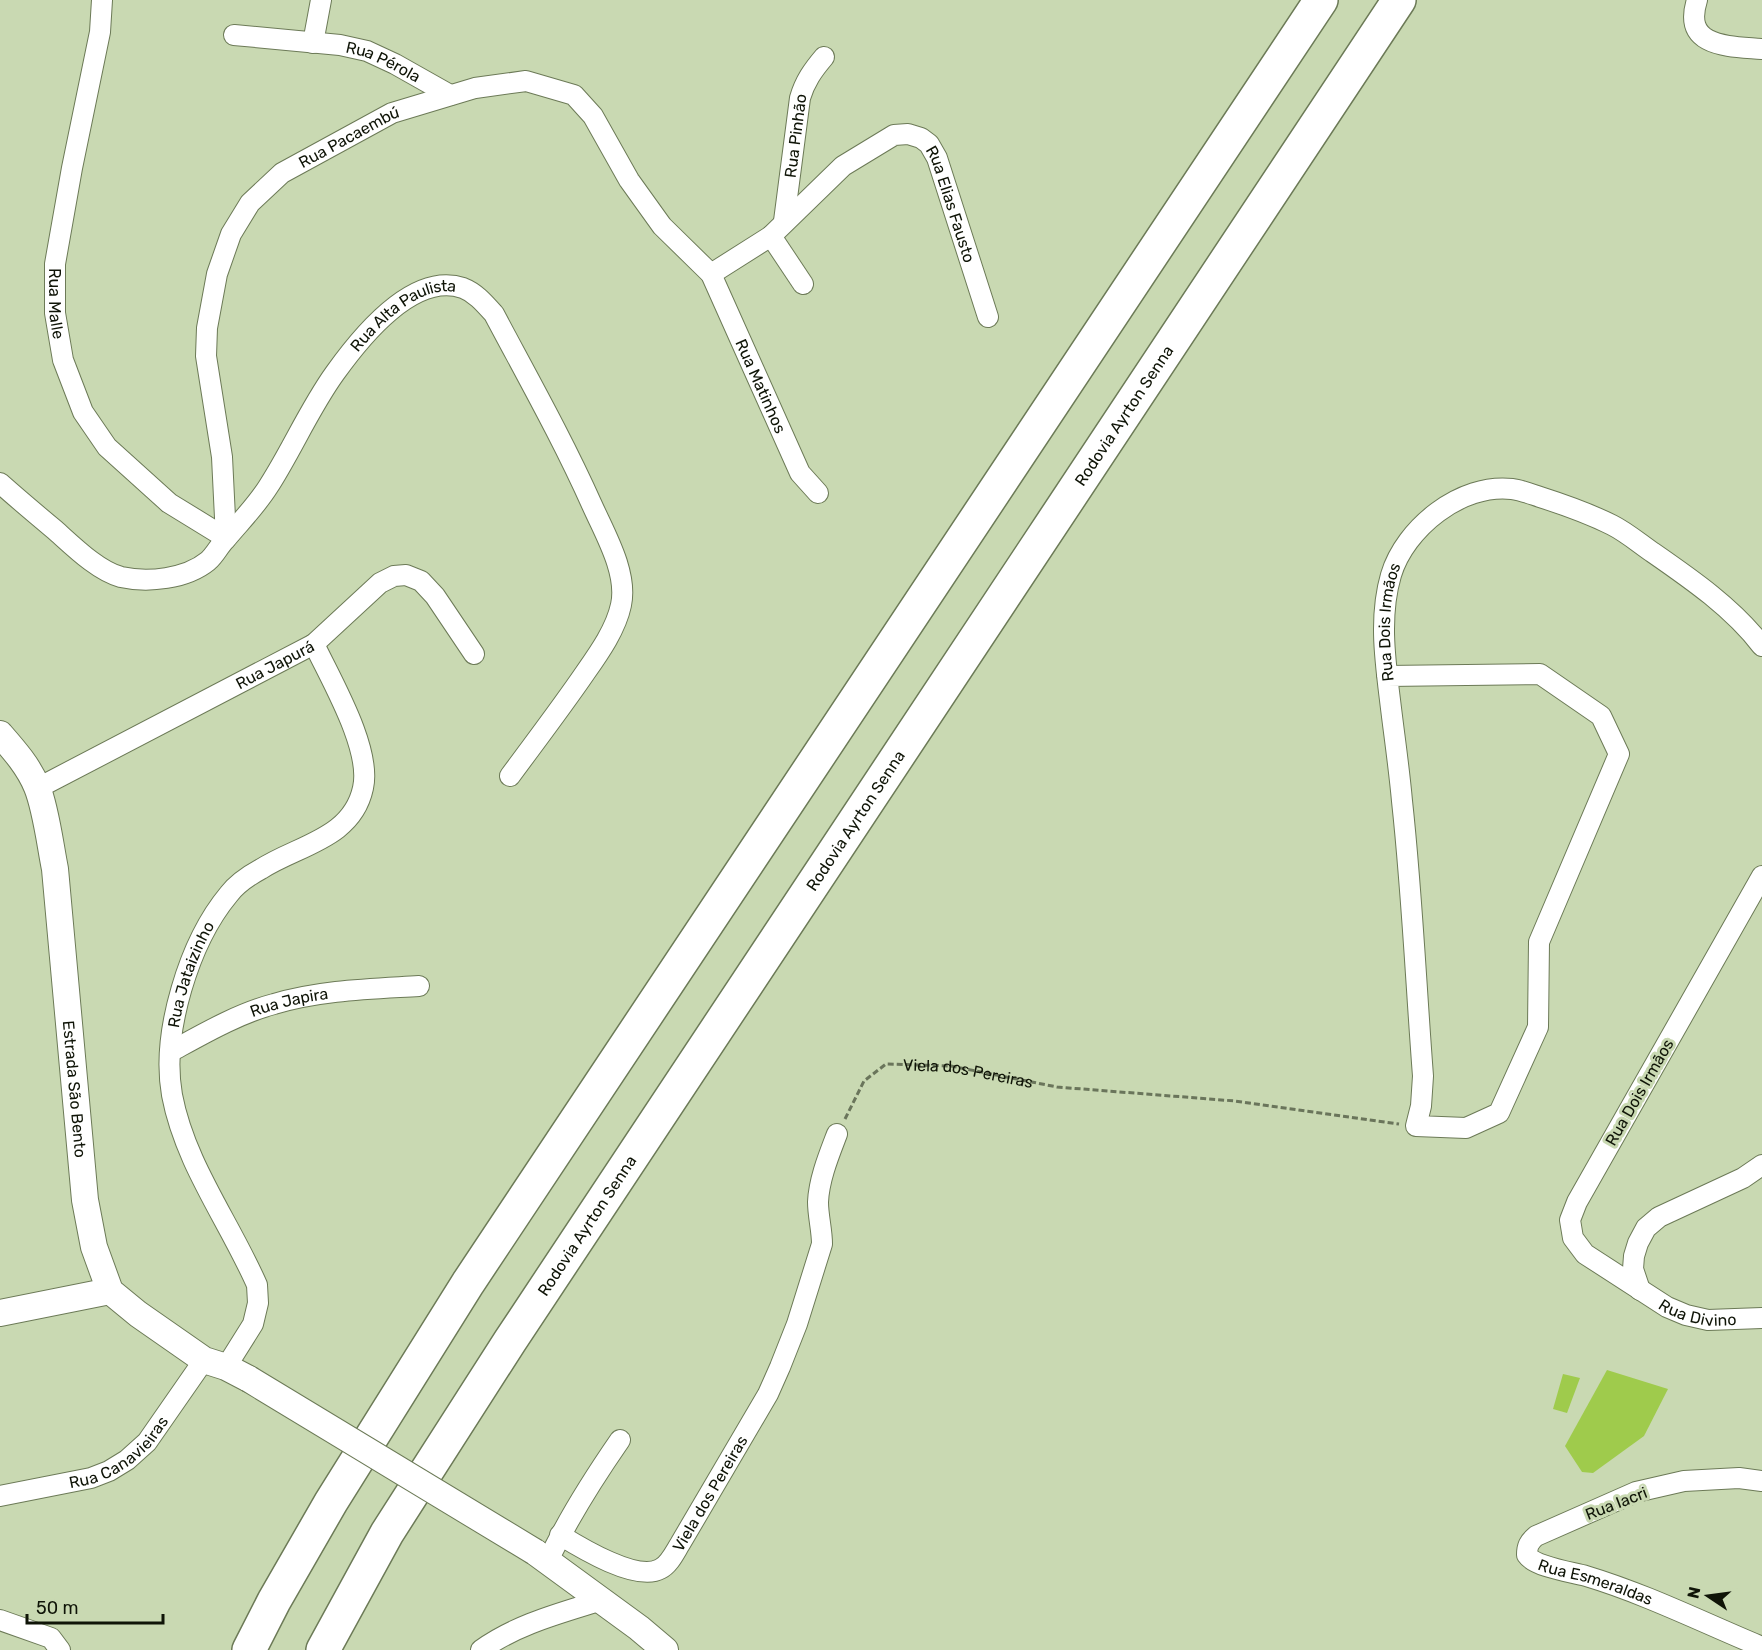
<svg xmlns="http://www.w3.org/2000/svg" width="1762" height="1650" font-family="Rubik,sans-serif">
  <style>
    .water { fill: #9fcb4c }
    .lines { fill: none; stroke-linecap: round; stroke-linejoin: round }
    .minor-casing { stroke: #6c7a57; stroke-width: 22 }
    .tertiary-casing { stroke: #6c7a57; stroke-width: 28 }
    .motorway-casing { stroke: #6c7a57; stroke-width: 36 }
    .path { stroke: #6a755b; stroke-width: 3; stroke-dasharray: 6 3; stroke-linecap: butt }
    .minor { stroke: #fff; stroke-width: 20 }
    .tertiary { stroke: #fff; stroke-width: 26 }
    .motorway { stroke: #fff; stroke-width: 33 }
    .tertiary-bridge-casing { stroke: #6c7a57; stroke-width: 28; stroke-linecap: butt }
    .tertiary-bridge { stroke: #fff; stroke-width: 26 }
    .labels { text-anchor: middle; stroke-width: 6; stroke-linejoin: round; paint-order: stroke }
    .street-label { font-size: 16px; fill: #0f1407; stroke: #c9d9b2 }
  </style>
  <rect width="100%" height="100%" fill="#c9d9b2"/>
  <g class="water">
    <polygon points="1607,1370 1668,1389 1644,1436 1593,1473 1582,1472 1565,1446"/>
    <polygon points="1563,1374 1580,1378 1567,1413 1553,1409"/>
  </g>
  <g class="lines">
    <g class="minor-casing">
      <g id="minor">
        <path id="s2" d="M102,0L100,32L72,168L55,264V313L63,360L83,412L107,447L169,503L226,538"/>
        <path d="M1697,0C1682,48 1729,46 1762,49"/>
        <path id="s3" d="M234,35L340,45L367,51L395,64L450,95"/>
        <polyline points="313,43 321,0"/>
        <path id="s4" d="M784,221L800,98C805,81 813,70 824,57"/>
        <polyline points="771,236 803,284"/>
        <path id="s5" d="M711,274L771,236L843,166L894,135L908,134L921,138L929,144L937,158L988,317"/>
        <path id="s6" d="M0,483C18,499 37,515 55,530C73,546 98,571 121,577C148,583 186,579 208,561C215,555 219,546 225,540C240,522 256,506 268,487C292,450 309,409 335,373C360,338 413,271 463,288C476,293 485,304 494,314C528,378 563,440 592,505C605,534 628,573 621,605C616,629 599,653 585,673C561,708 535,742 510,776"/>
        <path id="s7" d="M226,538L222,457L206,356L207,328L217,274L231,234L250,203L282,173L392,113L475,88L526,81L574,95L593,116L629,180L662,226L711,274L800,473L818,493"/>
        <path id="s8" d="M1387,676L1540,674L1601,716L1619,754L1539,942L1538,1027L1499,1113L1466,1128L1416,1126L1421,1106L1423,1076C1416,985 1412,892 1402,801C1399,767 1394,734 1390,700C1385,659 1379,616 1391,575C1405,528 1461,483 1512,489C1521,490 1531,494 1540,497C1565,505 1588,513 1612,525C1626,532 1639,543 1652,552C1691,579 1733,608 1762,646"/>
        <path id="s9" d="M38,788L314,644L380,583L394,576L406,575L421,581L435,596L474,654"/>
        <path id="s10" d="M1762,876L1577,1202L1570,1220L1573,1238L1585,1254L1667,1307L1686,1315L1708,1320L1762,1318"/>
        <path id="s11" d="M170,1052C203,1034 237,1014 274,1004C321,990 370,989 419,986"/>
        <polyline points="1640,1290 1633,1269 1634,1256 1638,1243 1646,1228 1659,1217 1743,1178 1762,1165"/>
        <path id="s12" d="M226,1367L253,1324L258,1303L257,1285C229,1221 185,1164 172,1095C161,1033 189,942 229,894C236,885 250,875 261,869C298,845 352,839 363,788C372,749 331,680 314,644"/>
        <path id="s13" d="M1762,1481L1739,1478L1684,1481L1636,1492L1536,1536C1529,1542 1527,1546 1527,1555C1535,1567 1572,1572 1586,1576C1646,1594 1704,1623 1762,1647"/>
        <path id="s14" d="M0,1496L91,1478L109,1471L127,1460L147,1442L204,1360"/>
        <path id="s15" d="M560,1535C581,1548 637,1582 660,1569C669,1565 675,1552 680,1544L768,1394L780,1367L797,1324L822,1244C822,1230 818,1216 818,1202C819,1179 829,1155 837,1134"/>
        <path d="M548,1561C568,1518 593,1479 620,1440"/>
        <polyline points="0,1620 51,1638 60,1650"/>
        <path d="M481,1650C517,1624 561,1613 602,1600"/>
      </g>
    </g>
    <g class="tertiary-casing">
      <g id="tertiary">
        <path id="s16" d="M0,734C14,750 29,767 37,787C46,809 50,844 55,869L85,1200L94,1247L110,1291L138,1314L204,1360L226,1367L249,1379"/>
        <polyline points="0,1313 110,1291"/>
        <polyline points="535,1552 639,1628 665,1650"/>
      </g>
    </g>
    <g class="motorway-casing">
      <g id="motorway">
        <polyline points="249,1650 274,1601 331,1502 468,1283 1321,0"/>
        <path id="s17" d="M323,1650L387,1533L510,1341L1399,0"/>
      </g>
    </g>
    <path class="path" id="s1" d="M845,1119L864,1081L886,1064L951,1066L1057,1087L1235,1101L1399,1124"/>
    <use href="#minor" class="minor"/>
    <use href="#tertiary" class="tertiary"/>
    <use href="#motorway" class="motorway"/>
    <g class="tertiary-bridge-casing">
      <polyline id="tertiary-bridge" points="249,1379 535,1552"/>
    </g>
    <use href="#tertiary-bridge" class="tertiary-bridge"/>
  </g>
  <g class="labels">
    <g class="street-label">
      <text dy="6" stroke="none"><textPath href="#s3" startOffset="153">Rua Pérola</textPath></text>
      <text dy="6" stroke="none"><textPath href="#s4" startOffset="86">Rua Pinhão</textPath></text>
      <text dy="6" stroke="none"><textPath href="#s7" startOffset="465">Rua Pacaembú</textPath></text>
      <text dy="6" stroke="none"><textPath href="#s5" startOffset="333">Rua Elias Fausto</textPath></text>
      <text dy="6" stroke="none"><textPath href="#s2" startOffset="308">Rua Malle</textPath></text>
      <text dy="6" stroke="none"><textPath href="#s6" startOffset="566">Rua Alta Paulista</textPath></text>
      <text dy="6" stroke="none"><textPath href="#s7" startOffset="1052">Rua Matinhos</textPath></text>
      <text dy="6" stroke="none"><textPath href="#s17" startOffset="1472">Rodovia Ayrton Senna</textPath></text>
      <text dy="6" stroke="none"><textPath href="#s8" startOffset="1246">Rua Dois Irmãos</textPath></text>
      <text dy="6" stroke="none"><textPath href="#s9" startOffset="267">Rua Japurá</textPath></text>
      <text dy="6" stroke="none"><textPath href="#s17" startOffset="986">Rodovia Ayrton Senna</textPath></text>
      <text dy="6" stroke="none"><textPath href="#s12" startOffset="423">Rua Jataizinho</textPath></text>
      <text dy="6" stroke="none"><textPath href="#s11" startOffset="130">Rua Japira</textPath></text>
      <text dy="6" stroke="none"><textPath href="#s1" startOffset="153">Viela dos Pereiras</textPath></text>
      <text dy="6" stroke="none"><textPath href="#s16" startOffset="370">Estrada São Bento</textPath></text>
      <text transform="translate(1639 1092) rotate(-60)" y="6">Rua Dois Irmãos</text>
      <text dy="6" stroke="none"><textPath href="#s17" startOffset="500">Rodovia Ayrton Senna</textPath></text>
      <text dy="6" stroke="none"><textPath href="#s10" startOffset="562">Rua Divino</textPath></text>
      <text dy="6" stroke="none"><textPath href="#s14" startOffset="130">Rua Canavieiras</textPath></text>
      <text dy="6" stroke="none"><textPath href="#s15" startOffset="200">Viela dos Pereiras</textPath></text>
      <text transform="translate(1616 1503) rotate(-21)" y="6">Rua Iacri</text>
      <text dy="6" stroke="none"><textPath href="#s13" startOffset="333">Rua Esmeraldas</textPath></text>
    </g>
  </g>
  <g transform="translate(1708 1596) rotate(283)" stroke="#c9d9b2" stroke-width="4.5" paint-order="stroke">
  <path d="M0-4.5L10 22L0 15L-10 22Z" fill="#0f1407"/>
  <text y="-9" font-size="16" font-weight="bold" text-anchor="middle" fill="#0f1407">N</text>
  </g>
  <path d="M27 1614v9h136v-9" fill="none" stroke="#0f1407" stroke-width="3"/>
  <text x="36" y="1614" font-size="18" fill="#0f1407" stroke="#c9d9b2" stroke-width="4.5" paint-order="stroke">50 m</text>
</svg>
